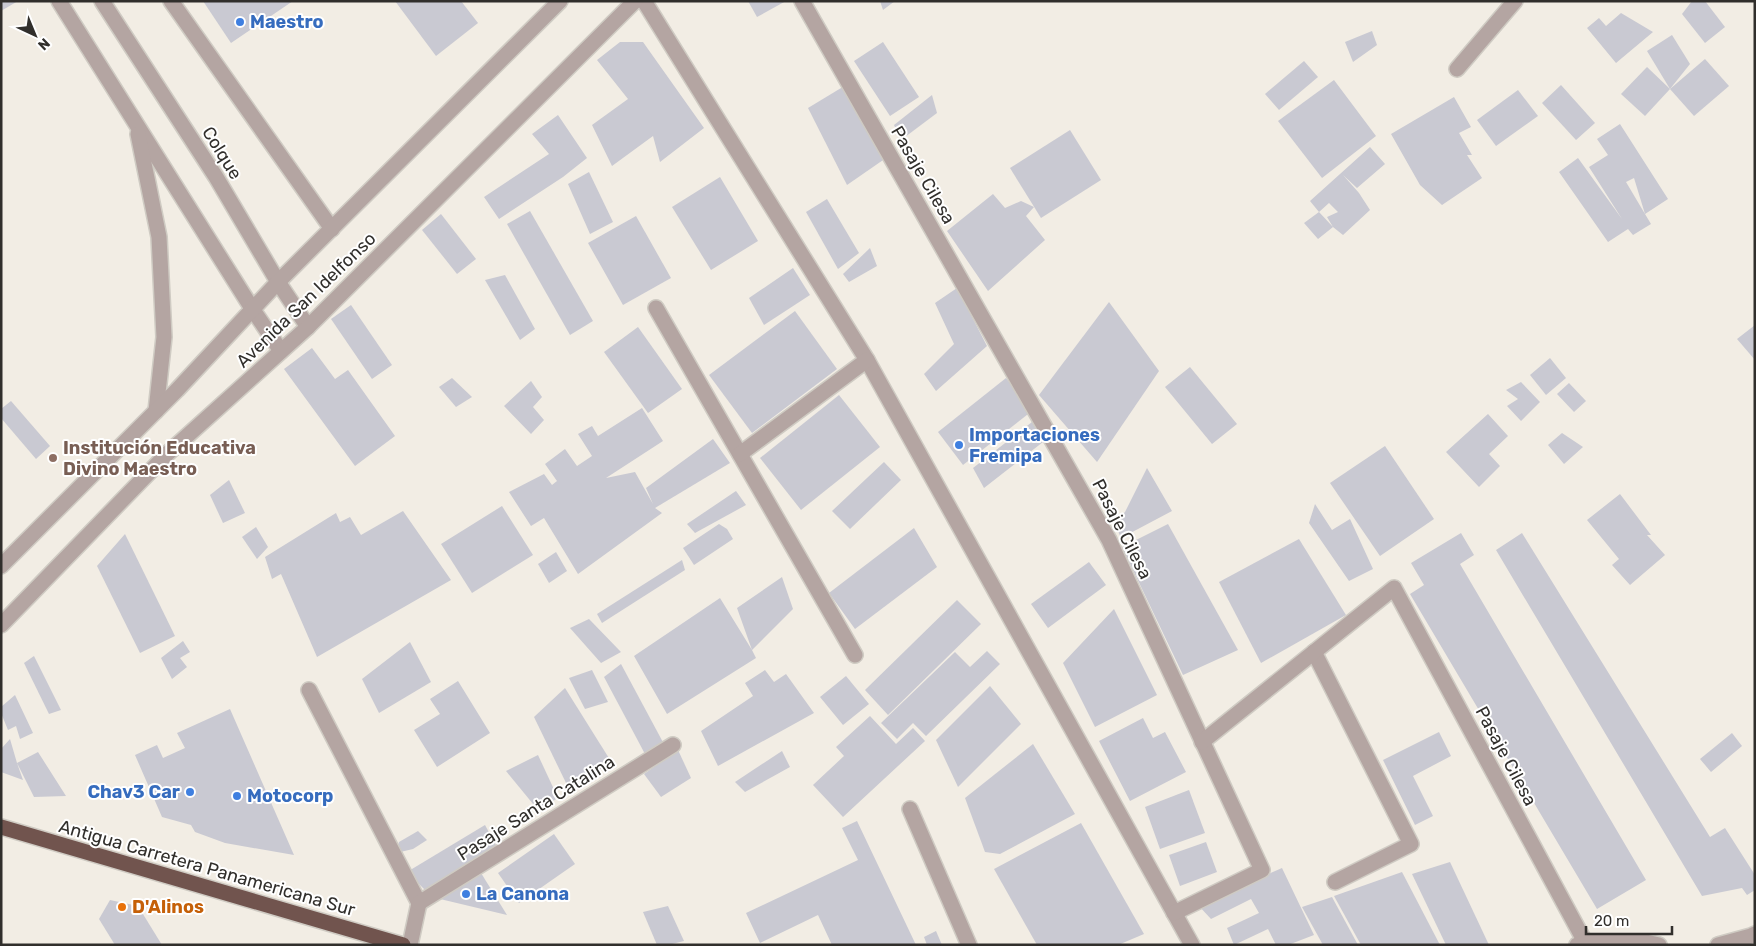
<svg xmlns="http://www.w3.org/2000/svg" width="1756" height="946" font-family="Rubik,sans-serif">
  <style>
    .building { fill: #c9c9d2; fill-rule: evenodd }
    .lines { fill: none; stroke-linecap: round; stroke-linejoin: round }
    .minor-casing { stroke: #cfcbc3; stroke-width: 18 }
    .highway-casing { stroke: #cfcbc3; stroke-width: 18 }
    .minor { stroke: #b4a5a2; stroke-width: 15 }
    .highway { stroke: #71544e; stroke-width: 15 }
    .shop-dot { fill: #3f7fe0; stroke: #fff; stroke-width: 2 }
    .education-dot { fill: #8d6e63; stroke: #fff; stroke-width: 2 }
    .food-dot { fill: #e8710a; stroke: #fff; stroke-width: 2 }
    .labels { text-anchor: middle; stroke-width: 4; stroke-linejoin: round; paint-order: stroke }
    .shop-label { font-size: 18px; font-weight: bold; fill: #366cbe; stroke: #fff; text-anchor: start }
    .street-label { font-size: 18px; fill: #312f2c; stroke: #fff }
    .education-label { font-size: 18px; font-weight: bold; fill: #785e54; stroke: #fff; text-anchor: start }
    .food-label { font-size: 18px; font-weight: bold; fill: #c56008; stroke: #fff; text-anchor: start }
  </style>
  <rect width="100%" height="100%" fill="#f2ede4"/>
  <g class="building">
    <polygon points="1,1 18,1 1,11"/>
    <polygon points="203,1 293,1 231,43"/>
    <polygon points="395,1 461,1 478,23 436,56"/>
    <polygon points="748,1 786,1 757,17"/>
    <polygon points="880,1 895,1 883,10"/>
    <polygon points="1692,1 1705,1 1725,27 1705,43 1682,14"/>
    <polygon points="1621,13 1653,32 1616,63 1587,28 1599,18 1606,26"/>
    <polygon points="1372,31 1377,45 1353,62 1345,42"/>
    <polygon points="1672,35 1690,64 1670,89 1647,51"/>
    <polygon points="620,42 643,42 704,128 660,162 653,136 612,166 592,125 628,99 597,60"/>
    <polygon points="883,42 919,97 890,116 854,61"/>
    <polygon points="1705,59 1729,86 1694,116 1670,89"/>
    <polygon points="1304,61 1318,77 1279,110 1265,94"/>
    <polygon points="1647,67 1670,89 1645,116 1621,94"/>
    <polygon points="1334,80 1376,136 1322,178 1278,121"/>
    <polygon points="846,85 886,158 847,185 808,108"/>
    <polygon points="1561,85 1595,123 1576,140 1542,103"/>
    <polygon points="1518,90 1538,116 1496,146 1477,120"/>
    <polygon points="932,95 937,113 901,140 894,125"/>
    <polygon points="1454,97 1471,127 1459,133 1472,155 1467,155 1482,178 1442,205 1420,185 1391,134"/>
    <polygon points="558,115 587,158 563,177 499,219 484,197 549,154 532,134"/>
    <path d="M1620,124L1668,199L1645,214L1651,224L1633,235L1628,229L1608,242L1559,172L1578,158L1622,219L1589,167L1608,155L1597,139ZM1634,178L1645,214L1626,182Z"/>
    <polygon points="1070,130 1101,180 1041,218 1010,168"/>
    <polygon points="1370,147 1385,164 1357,188 1343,175 1359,193 1370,210 1343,235 1333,227 1318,239 1304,223 1319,212 1333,227 1327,217 1338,212 1329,203 1319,212 1310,201"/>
    <polygon points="589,172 613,222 590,234 568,184"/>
    <polygon points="720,177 758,241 711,270 672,207"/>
    <polygon points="993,194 1005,208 1021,201 1034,207 1026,216 1045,240 988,291 947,231"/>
    <polygon points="827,199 859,253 838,269 806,212"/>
    <polygon points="530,211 593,321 570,335 507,224"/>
    <polygon points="441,214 476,259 457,274 422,230"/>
    <polygon points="636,216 671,278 623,305 588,243"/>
    <polygon points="870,248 877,266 849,282 843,274"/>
    <polygon points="793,268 810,295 764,325 749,298"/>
    <polygon points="505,275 535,329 520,340 485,280"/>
    <polygon points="957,288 987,346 936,391 924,374 954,344 935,303"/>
    <polygon points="1109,302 1159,371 1097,462 1039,395"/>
    <polygon points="351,305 392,365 372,379 331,319"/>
    <polygon points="795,311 837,369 752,433 709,375"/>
    <polygon points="1755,325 1755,360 1737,339"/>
    <polygon points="638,327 682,389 648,413 604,352"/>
    <polygon points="312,348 335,379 348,370 395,436 355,466 284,369"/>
    <polygon points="1550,358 1566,378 1546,395 1530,375"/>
    <polygon points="1190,367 1237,424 1212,444 1165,387"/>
    <polygon points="452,378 472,397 456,407 439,387"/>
    <polygon points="1006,378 1032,411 963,465 938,432"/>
    <polygon points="531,381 542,397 533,407 544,420 531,434 504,406"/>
    <polygon points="1521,382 1540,402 1521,421 1507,406 1518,399 1506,390"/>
    <polygon points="1569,383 1586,401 1574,412 1557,394"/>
    <polygon points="839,395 880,447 801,510 760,458"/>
    <polygon points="11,401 50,446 36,459 1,418 1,409"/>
    <polygon points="642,408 663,441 606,478 635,472 653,504 646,488 713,439 730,463 655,508 662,513 578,574 544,518 531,526 509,492 544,474 552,485 557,481 545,464 565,449 577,466 592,456 578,434 592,426 598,436"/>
    <polygon points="1488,414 1508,436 1489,454 1500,466 1479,487 1446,452"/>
    <polygon points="1032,422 1043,442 984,488 973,468"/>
    <polygon points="1562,433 1583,447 1564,464 1548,445"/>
    <polygon points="1385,446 1434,519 1380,556 1330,483"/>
    <polygon points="884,462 901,480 850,529 832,511"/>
    <polygon points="1147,468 1172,511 1121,538 1114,522 1125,512"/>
    <polygon points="229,480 245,513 223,523 210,495"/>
    <polygon points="736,491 746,505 695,533 687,524"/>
    <polygon points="1620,494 1651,535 1647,535 1665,555 1630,585 1612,565 1619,559 1587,520"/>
    <polygon points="1315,504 1332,530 1350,519 1373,569 1349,581 1309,523"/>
    <polygon points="502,506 533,555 472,593 441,544"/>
    <polygon points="403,511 451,580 317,657 281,574 272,579 265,557 336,513 340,522 350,517 361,535"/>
    <polygon points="719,524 727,529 733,539 694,565 683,548"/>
    <polygon points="1168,524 1238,650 1183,675 1122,547"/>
    <polygon points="256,527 268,547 257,559 242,537"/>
    <polygon points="914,528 937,567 855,629 829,593"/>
    <polygon points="1461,533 1474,555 1460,564 1646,880 1597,909 1410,594 1424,585 1411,563"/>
    <polygon points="1522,533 1710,837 1725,828 1755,875 1755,890 1747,895 1742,888 1702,896 1496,550"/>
    <polygon points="125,534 175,636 140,653 97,566"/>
    <polygon points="1299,539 1346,615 1261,663 1219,582"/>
    <polygon points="556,552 567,571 549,583 538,564"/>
    <polygon points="682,560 685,570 602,623 597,614"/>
    <polygon points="1089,562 1106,585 1048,628 1031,604"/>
    <polygon points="782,577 793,609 752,650 756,658 667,714 634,656 720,598 752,650 737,608"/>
    <polygon points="957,600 981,624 888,715 865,690"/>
    <polygon points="1114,609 1157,695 1095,727 1063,663"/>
    <polygon points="589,619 621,652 601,663 570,628"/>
    <polygon points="183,641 190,652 180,658 187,667 172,679 161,658"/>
    <polygon points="410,642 431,682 379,713 362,679"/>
    <polygon points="987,651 1000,664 926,736 913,723 897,739 881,723 955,652 970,667"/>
    <polygon points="34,656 61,710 49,714 24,663"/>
    <polygon points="621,664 665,746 645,754 604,677"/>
    <polygon points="592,670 608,702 585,709 569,678"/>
    <polygon points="765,670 774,682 786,674 814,713 718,766 701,731 753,696 745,683"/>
    <polygon points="846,676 869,704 843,725 820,697"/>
    <polygon points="458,681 490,733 437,767 414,730 440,714 430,699"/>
    <polygon points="990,686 1021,724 958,787 936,740"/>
    <polygon points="565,688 612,763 568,787 534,717"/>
    <polygon points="15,695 33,733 20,739 16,726 8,730 1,713 1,707"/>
    <polygon points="230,709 294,855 225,843 195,832 191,825 162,817 135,755 157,745 163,758 185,748 177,733"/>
    <polygon points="870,716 896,744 913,728 925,741 843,817 813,785 844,756 836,747"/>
    <polygon points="1143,718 1153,738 1165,732 1186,772 1130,801 1099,741"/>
    <polygon points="1439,732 1451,756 1413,776 1433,816 1415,825 1383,760"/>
    <polygon points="1732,733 1742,746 1711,772 1700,759"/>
    <polygon points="10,739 17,763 38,752 66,796 34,797 17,763 23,780 1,772 1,749"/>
    <polygon points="1033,744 1075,814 1000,854 985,852 965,798"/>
    <polygon points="678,750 691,778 661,797 644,774"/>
    <polygon points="782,751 790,767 745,792 735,782"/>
    <polygon points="538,755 558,798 538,810 506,771"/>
    <polygon points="1189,790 1205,833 1160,849 1145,807"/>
    <polygon points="857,821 916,945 832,945 818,915 760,943 746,913 858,860 842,828"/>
    <polygon points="1081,823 1144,934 1118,945 1037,945 994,869"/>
    <polygon points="485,825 497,847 427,892 407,872"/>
    <polygon points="418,831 427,840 413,849 396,853 399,842"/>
    <polygon points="554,834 575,864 519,903 498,873"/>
    <polygon points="1206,842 1217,872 1180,886 1169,855"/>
    <polygon points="1450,862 1489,945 1446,945 1412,874"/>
    <polygon points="1282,868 1314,935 1288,945 1276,945 1268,929 1234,945 1227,928 1259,913 1251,899 1211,919 1198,905"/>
    <polygon points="1402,872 1440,945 1361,945 1334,896"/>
    <polygon points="481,873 507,915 440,899"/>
    <polygon points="1332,897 1358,945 1323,945 1302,907"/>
    <polygon points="110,900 138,906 162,945 115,945 99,919"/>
    <polygon points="668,906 684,941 668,945 657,945 643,912"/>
    <polygon points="936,931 942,945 927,945 924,937"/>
  </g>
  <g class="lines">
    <g class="minor-casing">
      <g id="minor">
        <polyline points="59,1 253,310 281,351"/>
        <polyline points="102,1 216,177 278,282 308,327"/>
        <polyline points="171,1 332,229"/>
        <polyline points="644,1 867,360 1192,945"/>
        <polyline points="802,1 1109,540 1262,870 1174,913"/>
        <polyline points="1457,69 1515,1"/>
        <polyline points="138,134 159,237 164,337 156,411"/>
        <polyline points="656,308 855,655"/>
        <polyline points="740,454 867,360"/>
        <polyline points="1,566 177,390 278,282 560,1"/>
        <polyline points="1,625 167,454 308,327 635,1"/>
        <polyline points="1314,652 1411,844 1335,882"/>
        <polyline points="309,690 419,903 410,945"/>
        <polyline points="1202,742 1394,588 1585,942"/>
        <polyline points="910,809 969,945"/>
        <polyline points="419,903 673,745"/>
        <polyline points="1577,945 1585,942 1646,942 1659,945"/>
        <polyline points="1718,945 1751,936 1755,934"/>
      </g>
    </g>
    <g class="highway-casing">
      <polyline id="highway" points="1,827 403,945"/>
    </g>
    <use href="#minor" class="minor"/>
    <use href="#highway" class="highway"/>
  </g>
  <g class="shop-dot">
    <circle cx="240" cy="22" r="5"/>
    <circle cx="959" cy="445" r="5"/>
    <circle cx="190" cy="792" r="5"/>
    <circle cx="237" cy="796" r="5"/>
    <circle cx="466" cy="894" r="5"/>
  </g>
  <circle class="education-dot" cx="53" cy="458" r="5"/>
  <circle class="food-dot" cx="122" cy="907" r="5"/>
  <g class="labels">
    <g class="shop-label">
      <text x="250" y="28">Maestro</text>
      <text x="969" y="441">Importaciones<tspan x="969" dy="21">Fremipa</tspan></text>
      <text x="180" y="798" text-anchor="end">Chav3 Car</text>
      <text x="247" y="802">Motocorp</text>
      <text x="476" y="900">La Canona</text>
    </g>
    <g class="street-label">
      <text transform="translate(222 153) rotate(58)" y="6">Colque</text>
      <text transform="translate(923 175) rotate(60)" y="6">Pasaje Cilesa</text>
      <text transform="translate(306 300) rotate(-44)" y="6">Avenida San Idelfonso</text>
      <text transform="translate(1122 529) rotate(63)" y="6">Pasaje Cilesa</text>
      <text transform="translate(1506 756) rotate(62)" y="6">Pasaje Cilesa</text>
      <text transform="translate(536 808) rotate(-32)" y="6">Pasaje Santa Catalina</text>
      <text transform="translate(207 868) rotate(16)" y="6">Antigua Carretera Panamericana Sur</text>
    </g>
    <g class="education-label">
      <text x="63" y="454">Institución Educativa<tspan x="63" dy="21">Divino Maestro</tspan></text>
    </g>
    <g class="food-label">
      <text x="132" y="913">D'Alinos</text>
    </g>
  </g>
  <rect width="1756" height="946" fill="none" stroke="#312f2c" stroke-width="5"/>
  <g transform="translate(35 35) rotate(136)" stroke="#ffffff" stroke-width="4" paint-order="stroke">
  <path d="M0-4L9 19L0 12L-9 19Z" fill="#312f2c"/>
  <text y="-8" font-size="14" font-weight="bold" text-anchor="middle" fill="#312f2c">N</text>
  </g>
  <path d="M1586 926v8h86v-8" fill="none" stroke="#312f2c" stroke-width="2.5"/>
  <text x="1594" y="926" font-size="15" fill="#312f2c" stroke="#ffffff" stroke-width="4" paint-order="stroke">20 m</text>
</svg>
